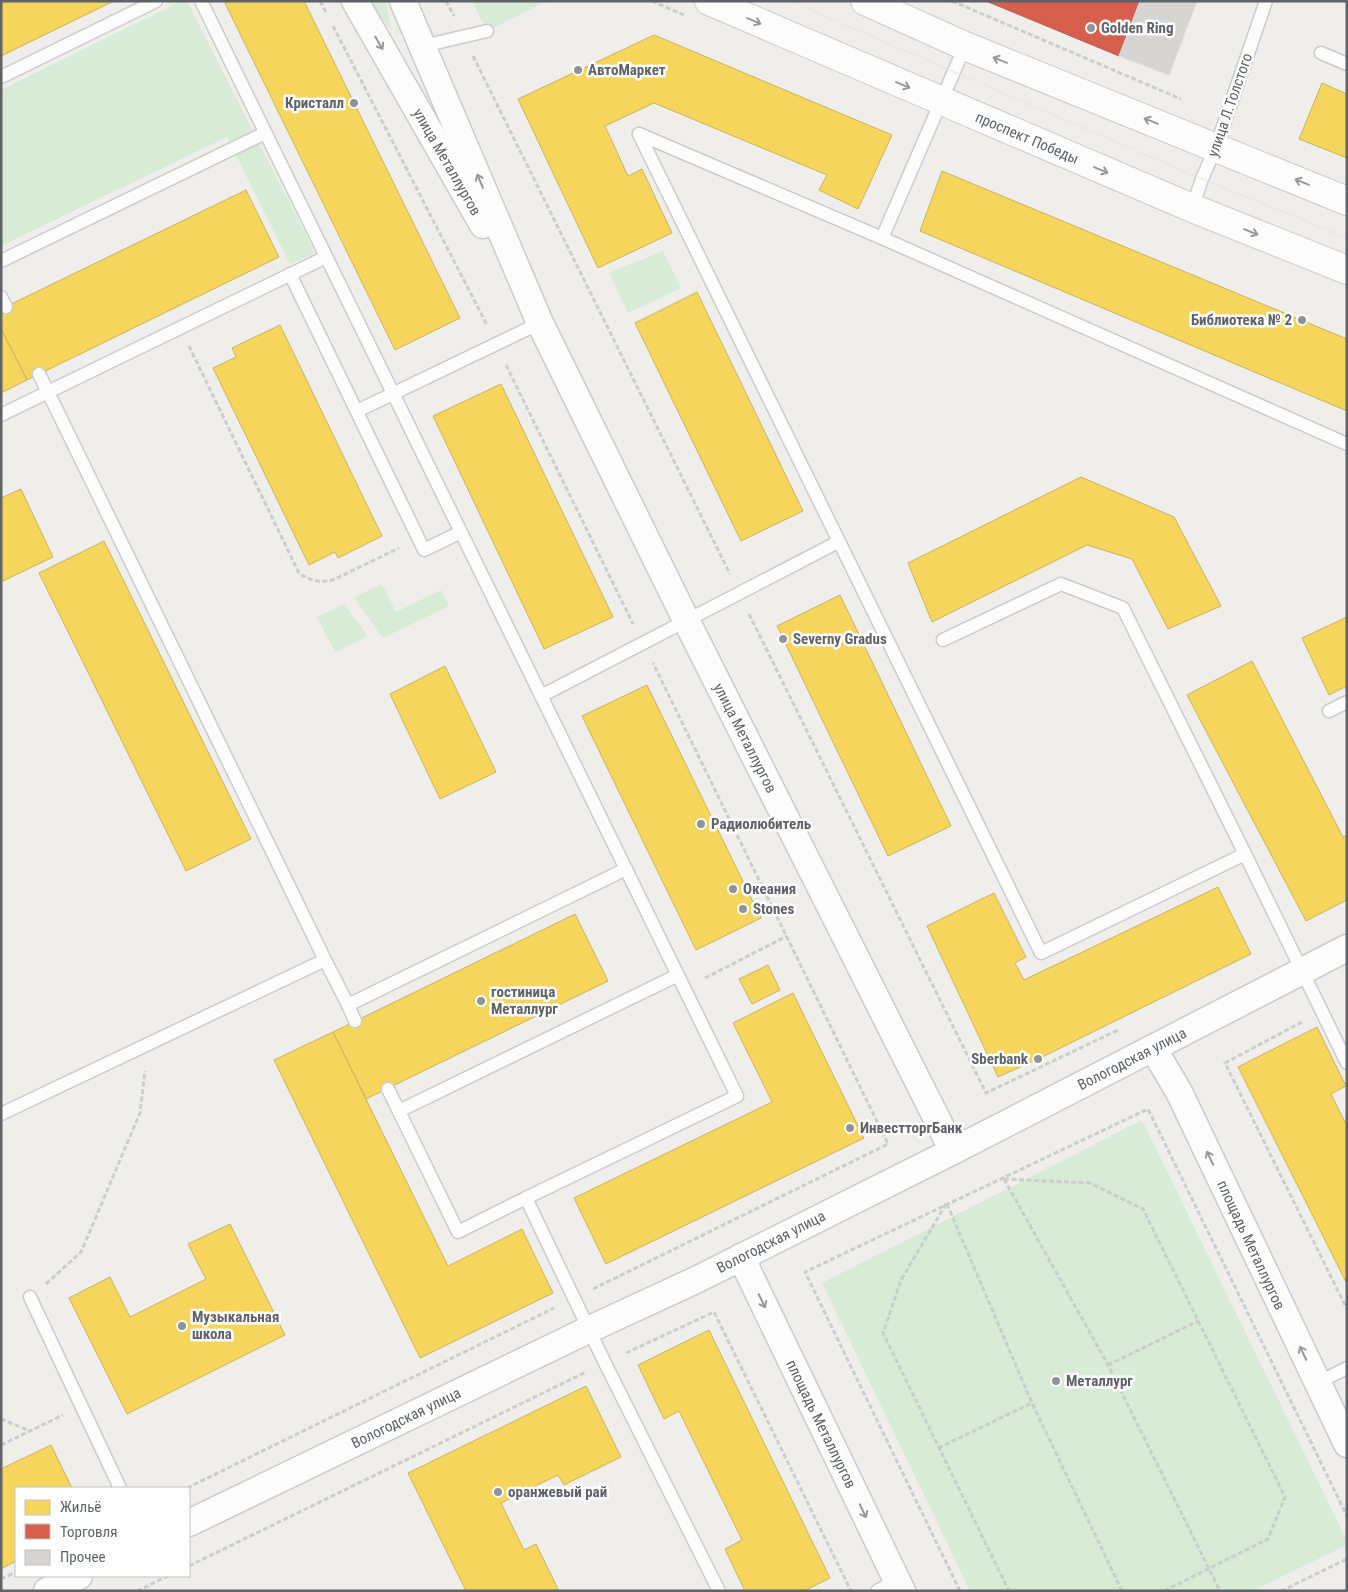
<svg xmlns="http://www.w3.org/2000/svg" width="1348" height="1592" font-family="'Roboto Condensed',sans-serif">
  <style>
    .green { fill: #d8ebd6 }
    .homes { fill: #f6d55c; stroke: #c9b360 }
    .shops { fill: #d6604d; stroke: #b26155 }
    .building { fill: #d6d5d3; stroke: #deddd9 }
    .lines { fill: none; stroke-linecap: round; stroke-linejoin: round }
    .service-casing { stroke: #cbcccc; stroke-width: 15 }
    .minor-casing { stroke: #cbcccc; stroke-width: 29 }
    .tertiary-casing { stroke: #cbcccc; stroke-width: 30 }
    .path { stroke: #cacfcc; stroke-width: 3; stroke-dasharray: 5 2.5; stroke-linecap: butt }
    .service { stroke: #fdfcfc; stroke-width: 12 }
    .minor { stroke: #fdfcfc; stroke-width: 26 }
    .tertiary { stroke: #fdfcfc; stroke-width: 28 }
    .tram { stroke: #e4e4e4; stroke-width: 1 }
    .oneway { stroke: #96999c }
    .poi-dot { fill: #919496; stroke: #fff; stroke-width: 2 }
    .labels { text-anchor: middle; stroke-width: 5; stroke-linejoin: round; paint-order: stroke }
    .poi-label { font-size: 15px; font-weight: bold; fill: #5f6368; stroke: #fff; text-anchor: start }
    .street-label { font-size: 15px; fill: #5f6368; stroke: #fff }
  </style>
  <rect width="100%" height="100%" fill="#efeeea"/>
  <g class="green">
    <polygon points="181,1 187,1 315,253 290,264 227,137 1,246 1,90"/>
    <polygon points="368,1 386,1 392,31"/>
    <polygon points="472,1 547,1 487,31"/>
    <polygon points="663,251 681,288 628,313 609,273"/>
    <polygon points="382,584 396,612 441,590 449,606 383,638 354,597"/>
    <polygon points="344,604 368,636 335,652 317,617"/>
    <polygon points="1142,1120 1347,1541 1347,1545 1252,1591 970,1591 822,1283"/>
  </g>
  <g class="homes">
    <polygon points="1,1 114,1 1,56"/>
    <polygon points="224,1 304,1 460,318 395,350"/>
    <polygon points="654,35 892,135 858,209 819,190 827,175 654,103 605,126 628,176 642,169 672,233 598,268 518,99"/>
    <polygon points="1322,83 1347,94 1347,158 1299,139"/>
    <polygon points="942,171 1347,339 1347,411 920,231"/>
    <polygon points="246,190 279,257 27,380 1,329 1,309"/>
    <polygon points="697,292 803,511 741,541 635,323"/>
    <polygon points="280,325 382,536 338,558 335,552 309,565 213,368 236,357 232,348"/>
    <polygon points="1,329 27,380 1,393"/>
    <polygon points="501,384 613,617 544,649 433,416"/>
    <polygon points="1081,477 1174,517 1221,606 1168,629 1132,559 1087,545 932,622 908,563"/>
    <polygon points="21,489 53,557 1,582 1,498"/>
    <polygon points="104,541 251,839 186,871 39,573"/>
    <polygon points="840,595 951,826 888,856 777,626"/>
    <polygon points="1347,617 1347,686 1329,695 1302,638"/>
    <polygon points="1252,661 1343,837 1347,835 1347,900 1306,921 1187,695"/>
    <polygon points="445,666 496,772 440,799 390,694"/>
    <polygon points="647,685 761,918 696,950 582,716"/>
    <polygon points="1218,887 1251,954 1038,1059 998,1077 927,926 994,893 1026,957 1015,963 1024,980"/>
    <polygon points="575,914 608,981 366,1099 333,1032"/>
    <polygon points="768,965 780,990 752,1004 739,979"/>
    <polygon points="793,993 864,1138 606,1264 574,1198 772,1102 733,1023"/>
    <polygon points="1317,1027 1346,1086 1331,1094 1347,1126 1347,1284 1238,1067"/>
    <polygon points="333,1032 448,1266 522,1229 553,1293 420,1358 274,1060"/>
    <polygon points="230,1224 285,1335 127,1414 69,1298 110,1277 130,1317 206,1279 188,1244"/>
    <polygon points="709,1330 830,1578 804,1591 745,1591 725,1549 742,1540 679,1411 664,1419 638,1365"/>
    <polygon points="586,1386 621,1457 564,1485 558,1475 501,1503 524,1550 536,1544 559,1591 466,1591 408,1473"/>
    <polygon points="51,1445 72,1488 16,1488 16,1561 1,1569 1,1469"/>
  </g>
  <polygon class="shops" points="986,1 1140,1 1119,56"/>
  <polygon class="building" points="1140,1 1197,1 1169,75 1119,56"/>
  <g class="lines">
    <g class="service-casing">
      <g id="service">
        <polyline points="201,1 737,1096 526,1198 605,1363 719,1591"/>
        <polyline points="423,46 487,31"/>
        <polyline points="1321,53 1347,64"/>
        <polyline points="1,77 156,1"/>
        <polyline points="639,134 1041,953 1245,854 1347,1063"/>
        <polyline points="639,134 882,238 1347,444"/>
        <polyline points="1192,208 1202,179 1216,147 1266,1"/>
        <polyline points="882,238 965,46"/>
        <polyline points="326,257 48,392 325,960 348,1005 626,869"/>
        <polyline points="1,261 265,133"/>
        <polyline points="290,274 424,550 461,532"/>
        <polyline points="1,297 6,307"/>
        <polyline points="357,411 540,323"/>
        <polyline points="1,415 48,392 39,374"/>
        <polyline points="943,640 1061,584 1123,608 1245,854"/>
        <polyline points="541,696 838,542"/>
        <polyline points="1329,711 1347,702"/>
        <polyline points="348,1005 355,1021"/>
        <polyline points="388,1089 458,1232 526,1198"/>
        <polyline points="399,1111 678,975"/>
        <polyline points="1,1114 325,960"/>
        <polyline points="30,1297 120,1488"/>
        <polyline points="1317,1383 1347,1368"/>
        <polyline points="877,1591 897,1580"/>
      </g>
    </g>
    <g class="minor-casing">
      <g id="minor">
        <polyline points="355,1 483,225"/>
        <polyline points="403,1 540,323 687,622 953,1151"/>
        <polyline points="1153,1048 1179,1092 1347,1444"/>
        <polyline points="741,1257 902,1591"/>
        <polyline points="189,1523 590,1329 698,1279 953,1151 1347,948"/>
        <polyline points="47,1591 79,1576"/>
      </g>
    </g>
    <g class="tertiary-casing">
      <g id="tertiary">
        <polyline points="709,1 1192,208 1347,270"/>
        <polyline points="865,1 965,46 1347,201"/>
      </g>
    </g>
    <g class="path">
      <polyline points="320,1 327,14"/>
      <polyline points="446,1 454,16"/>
      <polyline points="652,1 684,15"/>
      <polyline points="952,1 1181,99"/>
      <polyline points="333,26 487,325"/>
      <polyline points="473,56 730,574"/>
      <path d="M189,346L299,573C310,581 320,583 333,580L399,548"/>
      <polyline points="506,365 633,624"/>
      <polyline points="749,614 986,1093 1118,1030"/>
      <polyline points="705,978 787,936"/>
      <polyline points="1302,1022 1225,1063 1347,1309"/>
      <polyline points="1004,1179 1090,1183 1143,1209 1285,1497 1268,1539 1164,1591"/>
      <polyline points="1004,1179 1108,1365 1220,1591"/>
      <polyline points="946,1204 901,1280 883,1333 1009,1591"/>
      <polyline points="947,1204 1032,1403 1122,1591"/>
      <polyline points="46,1284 81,1252 140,1113 145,1071"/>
      <polyline points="593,1289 888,1144 653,663"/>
      <polyline points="626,1353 714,1312 851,1591"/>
      <polyline points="1108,1365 1198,1321"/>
      <polyline points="1,1419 30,1431"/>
      <polyline points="1,1445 63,1415"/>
      <polyline points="938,1448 1032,1403"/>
      <polyline points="187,1488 554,1308"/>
      <polyline points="189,1566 586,1372"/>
      <polyline points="1,1579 16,1572"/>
      <polyline points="137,1591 168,1576"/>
      <polyline points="960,1591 805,1272 1148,1109 1347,1516"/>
      <polyline points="1281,1591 1347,1559"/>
    </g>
    <use href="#service" class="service"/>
    <use href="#minor" class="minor"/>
    <use href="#tertiary" class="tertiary"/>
    <polyline class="tram" points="790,1 1202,179 1347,238"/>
  </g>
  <defs><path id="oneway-shaft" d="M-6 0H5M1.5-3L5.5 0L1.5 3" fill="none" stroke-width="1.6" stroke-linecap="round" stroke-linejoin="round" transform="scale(1.25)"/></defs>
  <g class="oneway">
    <use href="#oneway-shaft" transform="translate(754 21) rotate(23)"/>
    <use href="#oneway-shaft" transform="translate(379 43) rotate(60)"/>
    <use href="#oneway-shaft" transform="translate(1000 60) rotate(-158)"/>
    <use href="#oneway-shaft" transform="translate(903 85) rotate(23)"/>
    <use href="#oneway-shaft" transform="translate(1151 121) rotate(-158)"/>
    <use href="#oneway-shaft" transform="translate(1101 170) rotate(23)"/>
    <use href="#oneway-shaft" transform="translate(480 181) rotate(-113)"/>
    <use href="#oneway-shaft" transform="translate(1302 182) rotate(-158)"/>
    <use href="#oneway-shaft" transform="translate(1251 232) rotate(22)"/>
    <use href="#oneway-shaft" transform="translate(1210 1158) rotate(-115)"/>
    <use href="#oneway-shaft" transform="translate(762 1301) rotate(64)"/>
    <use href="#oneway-shaft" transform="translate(1303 1353) rotate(-115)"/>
    <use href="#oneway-shaft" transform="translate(863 1511) rotate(64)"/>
  </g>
  <g class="poi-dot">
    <circle cx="1091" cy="28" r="5"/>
    <circle cx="578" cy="70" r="5"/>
    <circle cx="354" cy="103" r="5"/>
    <circle cx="1302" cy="320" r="5"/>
    <circle cx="783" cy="639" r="5"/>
    <circle cx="701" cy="824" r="5"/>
    <circle cx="733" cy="889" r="5"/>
    <circle cx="743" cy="909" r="5"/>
    <circle cx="481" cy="1001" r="5"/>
    <circle cx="1038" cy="1059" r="5"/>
    <circle cx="850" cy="1128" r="5"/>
    <circle cx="182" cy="1326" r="5"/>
    <circle cx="1056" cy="1381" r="5"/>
    <circle cx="498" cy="1492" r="5"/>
  </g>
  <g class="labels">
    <g class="poi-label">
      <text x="1101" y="33">Golden Ring</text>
      <text x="588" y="75">АвтоМаркет</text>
      <text x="344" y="108" text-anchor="end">Кристалл</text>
      <text x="1292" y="325" text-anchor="end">Библиотека № 2</text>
      <text x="793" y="644">Severny Gradus</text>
      <text x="711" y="829">Радиолюбитель</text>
      <text x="743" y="894">Океания</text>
      <text x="753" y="914">Stones</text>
      <text x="491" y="997">гостиница<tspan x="491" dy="17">Металлург</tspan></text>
      <text x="1028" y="1064" text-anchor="end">Sberbank</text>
      <text x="860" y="1133">ИнвестторгБанк</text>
      <text x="192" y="1322">Музыкальная<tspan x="192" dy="17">школа</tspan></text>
      <text x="1066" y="1386">Металлург</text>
      <text x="508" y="1497">оранжевый рай</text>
    </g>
    <g class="street-label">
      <text transform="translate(1230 105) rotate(-71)" y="5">улица Л.Толстого</text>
      <text transform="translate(1027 138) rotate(23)" y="5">проспект Победы</text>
      <text transform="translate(447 162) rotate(60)" y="5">улица Металлургов</text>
      <text transform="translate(745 738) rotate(63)" y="5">улица Металлургов</text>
      <text transform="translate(1132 1059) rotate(-27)" y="5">Вологодская улица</text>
      <text transform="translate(771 1242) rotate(-27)" y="5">Вологодская улица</text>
      <text transform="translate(1251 1245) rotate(65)" y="5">площадь Металлургов</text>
      <text transform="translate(406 1418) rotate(-26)" y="5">Вологодская улица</text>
      <text transform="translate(821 1424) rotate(64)" y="5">площадь Металлургов</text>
    </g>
  </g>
  <rect width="1348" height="1592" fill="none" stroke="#5f6368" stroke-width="5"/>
  <rect x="15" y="1487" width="175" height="90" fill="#ffffff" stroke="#bfc1c3"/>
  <rect x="25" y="1500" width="25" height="15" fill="#f6d55c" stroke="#bfc1c3"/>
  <text x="60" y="1512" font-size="15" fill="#5f6368">Жильё</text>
  <rect x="25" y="1524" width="25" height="15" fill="#d6604d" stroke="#bfc1c3"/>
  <text x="60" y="1537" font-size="15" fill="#5f6368">Торговля</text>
  <rect x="25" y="1550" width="25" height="15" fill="#d6d5d3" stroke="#bfc1c3"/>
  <text x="60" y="1562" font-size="15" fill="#5f6368">Прочее</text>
</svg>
